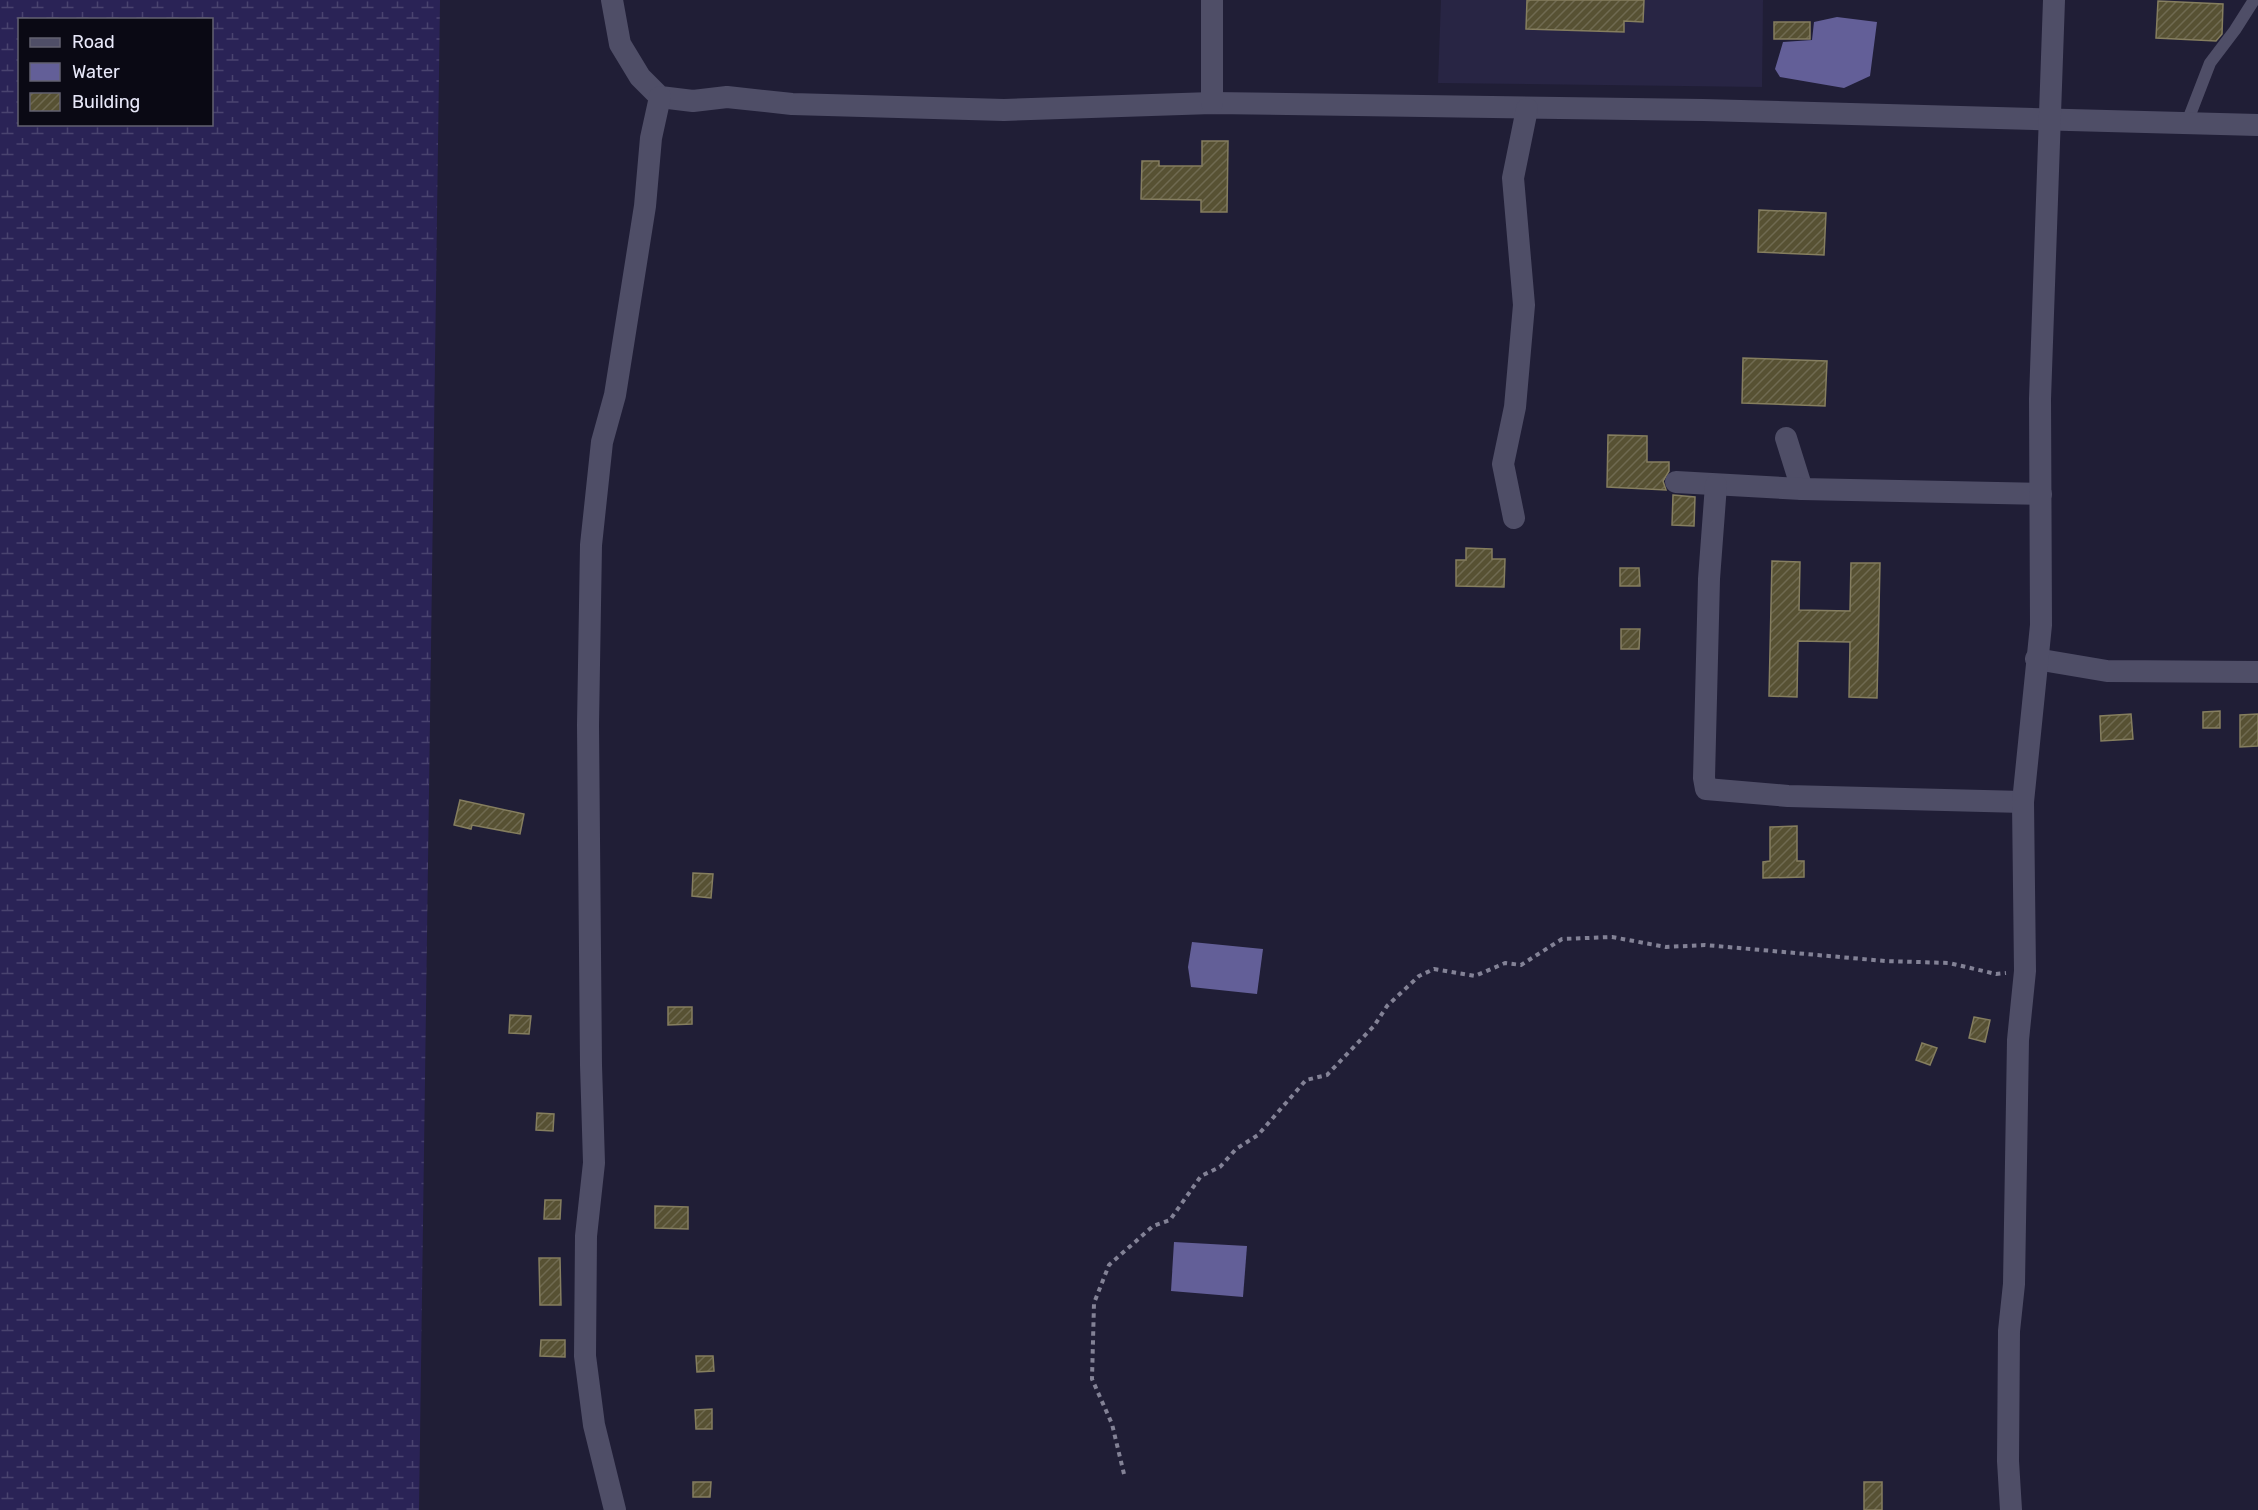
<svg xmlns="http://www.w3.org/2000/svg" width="2258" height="1510" font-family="Rubik,sans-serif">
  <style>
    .built { fill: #282544 }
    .wetland { fill: url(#wetland-marsh); fill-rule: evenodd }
    .water { fill: #635f98 }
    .building { fill: url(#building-hatch); stroke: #857e5f; stroke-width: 1.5 }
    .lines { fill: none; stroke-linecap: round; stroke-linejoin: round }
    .path { stroke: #838296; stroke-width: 4; stroke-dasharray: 4.5 4.5; stroke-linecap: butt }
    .service { stroke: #4f4e67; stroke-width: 12 }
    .minor { stroke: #4f4e67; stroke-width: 22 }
  </style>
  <defs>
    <pattern id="wetland-marsh" width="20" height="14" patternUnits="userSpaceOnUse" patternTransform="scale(1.5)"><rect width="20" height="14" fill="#2a2356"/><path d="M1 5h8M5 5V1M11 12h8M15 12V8" fill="none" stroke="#49436f"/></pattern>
    <pattern id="building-hatch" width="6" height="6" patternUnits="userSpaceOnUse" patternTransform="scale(1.5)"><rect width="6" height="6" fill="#575133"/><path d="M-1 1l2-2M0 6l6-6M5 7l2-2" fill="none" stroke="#6f6a51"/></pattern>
  </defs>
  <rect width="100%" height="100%" fill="#201e36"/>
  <polygon class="built" points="1441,0 1763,0 1762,87 1438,83"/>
  <path class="wetland" d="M0,0H440L419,1510H0ZM20,20H212V124H20Z"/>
  <g class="water">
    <polygon points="1837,17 1877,22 1870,76 1844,88 1780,77 1775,69 1783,42 1812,40 1814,22"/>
    <polygon points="1192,942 1263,949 1257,994 1191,987 1188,967"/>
    <polygon points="1174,1242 1247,1246 1243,1297 1171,1291"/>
  </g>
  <g class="building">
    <polygon points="1527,0 1644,0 1643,22 1624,21 1624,32 1526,29"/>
    <polygon points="2158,1 2223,4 2222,34 2216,41 2156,38"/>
    <rect x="1774" y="22" width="36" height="17"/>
    <polygon points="1202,141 1228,141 1227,212 1201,212 1201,200 1141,199 1142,161 1159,161 1159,166 1202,166"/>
    <polygon points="1759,210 1826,213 1824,255 1758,252"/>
    <polygon points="1743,358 1827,361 1825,406 1742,403"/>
    <polygon points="1608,435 1647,436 1647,462 1669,462 1669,471 1663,481 1666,490 1607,487"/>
    <polygon points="1673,495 1695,497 1694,526 1672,525"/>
    <polygon points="1466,548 1492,549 1492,559 1505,559 1504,587 1456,586 1456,560 1466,560"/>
    <polygon points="1772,561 1800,562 1799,610 1850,611 1851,563 1880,563 1877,698 1849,697 1850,642 1798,641 1797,697 1769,696"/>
    <polygon points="1620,568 1639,568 1640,586 1620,586"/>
    <polygon points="1621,629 1640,629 1639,649 1621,649"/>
    <polygon points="2220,711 2220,728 2203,728 2203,712"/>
    <polygon points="2131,714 2133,739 2101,741 2100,716"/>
    <polygon points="2258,714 2258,746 2240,747 2240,715"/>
    <polygon points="460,800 524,814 520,834 472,825 471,829 454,825"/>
    <polygon points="1797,826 1797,861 1804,861 1804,877 1763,878 1763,862 1770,861 1770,827"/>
    <polygon points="693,873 713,874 711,898 692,896"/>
    <polygon points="668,1007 692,1007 692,1024 668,1025"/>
    <polygon points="510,1015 531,1016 529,1034 509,1033"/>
    <polygon points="1974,1017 1990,1020 1985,1042 1969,1038"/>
    <polygon points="1922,1043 1937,1048 1930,1065 1916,1060"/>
    <polygon points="537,1113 554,1114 553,1131 536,1130"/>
    <polygon points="545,1200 561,1200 560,1219 544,1219"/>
    <polygon points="655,1206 688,1207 688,1229 655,1228"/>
    <polygon points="539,1258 560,1258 561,1305 540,1305"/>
    <polygon points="541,1340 565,1340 565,1357 540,1356"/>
    <polygon points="696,1356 713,1356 714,1371 697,1372"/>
    <polygon points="712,1409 712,1429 696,1429 695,1410"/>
    <polygon points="693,1482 711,1482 710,1497 693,1497"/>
    <rect x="1864" y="1482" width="18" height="28"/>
  </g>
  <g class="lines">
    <polyline class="path" points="1124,1474 1112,1424 1092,1379 1094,1303 1109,1265 1153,1226 1170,1220 1201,1176 1220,1167 1236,1149 1258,1135 1306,1080 1327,1075 1374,1026 1387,1006 1419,976 1434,969 1475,976 1505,963 1521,965 1562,939 1612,937 1666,947 1705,945 1885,961 1949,963 1996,974 2006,973"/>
    <polyline class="service" points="2186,125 2210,63 2235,30 2254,0"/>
    <g class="minor">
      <polyline points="612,0 620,44 640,77 660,97 693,101 727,97 792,104 1004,110 1212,103 1703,110 2258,125"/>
      <polyline points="1212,0 1212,103"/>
      <polyline points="1786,438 1802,489"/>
      <polyline points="1676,482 1802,489 2041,494"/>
      <polyline points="1716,485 1709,579 1704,778 1706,789 1788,796 2023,802"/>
      <polyline points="1514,518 1503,464 1515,407 1524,305 1513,178 1527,109"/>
      <polyline points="2036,659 2107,671 2258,672"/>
      <polyline points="615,1510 594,1425 585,1356 586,1236 594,1163 591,1065 588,725 591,545 602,442 615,395 645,206 651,138 660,97"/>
      <polyline points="2011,1510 2008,1461 2009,1331 2014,1284 2018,1040 2025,971 2023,802 2041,625 2040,399 2054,0"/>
    </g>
  </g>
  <rect x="18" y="18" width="195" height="108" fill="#0a0914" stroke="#636270" stroke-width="1.5"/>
  <rect x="30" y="38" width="30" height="9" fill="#4f4e67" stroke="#636270" stroke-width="1.5"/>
  <text x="72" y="48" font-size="18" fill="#e8e8f9">Road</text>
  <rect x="30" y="63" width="30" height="18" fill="#635f98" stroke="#636270" stroke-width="1.5"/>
  <text x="72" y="78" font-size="18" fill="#e8e8f9">Water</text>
  <rect x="30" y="93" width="30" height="18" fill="url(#building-hatch)" stroke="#636270" stroke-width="1.5"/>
  <text x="72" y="108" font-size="18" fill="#e8e8f9">Building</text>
</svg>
